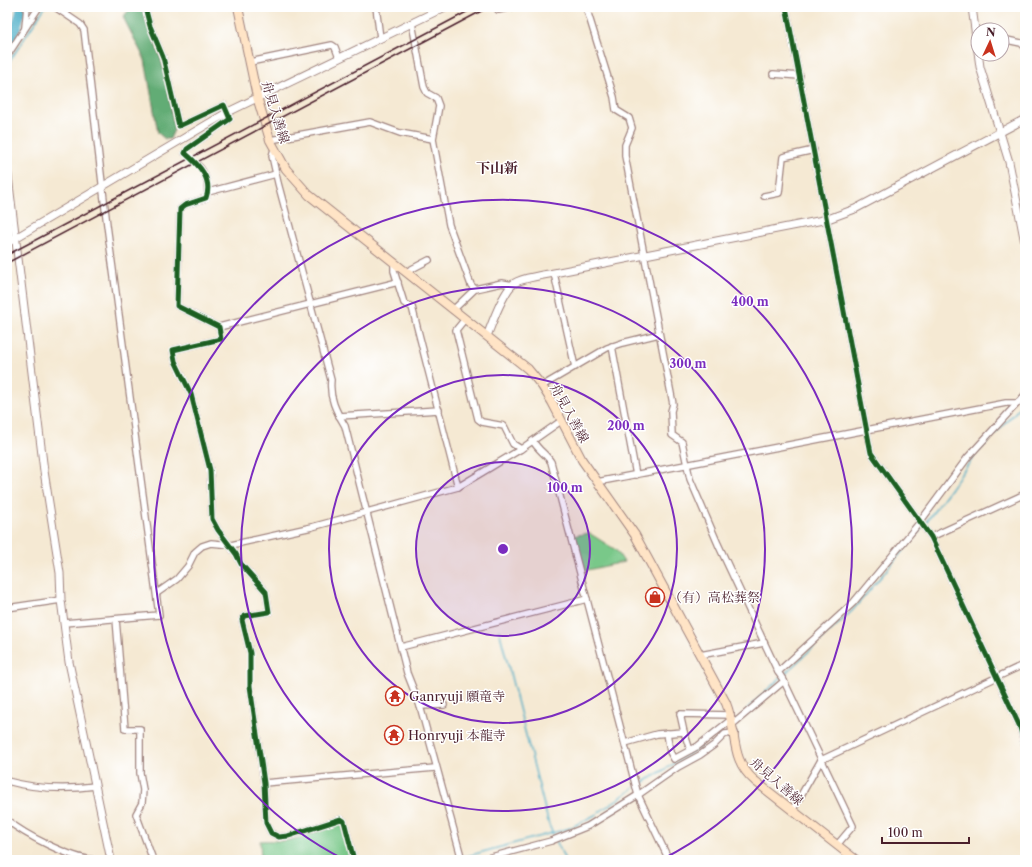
<svg xmlns="http://www.w3.org/2000/svg" width="1032" height="867" font-family="'Libre Caslon Text','Noto Serif JP',serif">
  <style>
    .green { fill: #79c889; stroke: #62745a }
    .forest { fill: #62ac75; stroke: #566650 }
    .lines { fill: none; stroke-linecap: round; stroke-linejoin: round }
    .stream { stroke: #45abc5; stroke-width: 1.5 }
    .river { stroke: #45abc5; stroke-width: 10 }
    .minor-tunnel { stroke: #d3c1b1; stroke-width: 5.5; stroke-dasharray: 5.5 3; stroke-linecap: butt }
    .minor-casing { stroke: #a0847f; stroke-width: 8 }
    .tertiary-casing { stroke: #a0847f; stroke-width: 9 }
    .secondary-casing { stroke: #a0847f; stroke-width: 10 }
    .minor { stroke: #fff; stroke-width: 5.5 }
    .tertiary { stroke: #fff; stroke-width: 7 }
    .secondary { stroke: #ffe4c6; stroke-width: 8 }
    .rail { stroke: #4a1f2b; stroke-width: 1.5 }
    .cycleway-casing { stroke: #fff; stroke-width: 8 }
    .cycleway { stroke: #1b5e20; stroke-width: 5 }
    .ring { fill: none; stroke: #7b2cbf; stroke-width: 2 }
    .labels { text-anchor: middle; stroke-width: 3; stroke-linejoin: round; paint-order: stroke }
    .street-label { font-size: 13px; fill: #4a1f2b; stroke: #fff }
    .poi-label { font-size: 13px; fill: #4a1f2b; stroke: #fff; text-anchor: start }
    .neighbourhood-label { font-size: 14px; font-weight: bold; fill: #4a1f2b; stroke: #fff }
    .centre { fill: #7b2cbf; stroke: #fff; stroke-width: 2 }
    .ring-label { font-size: 12px; text-anchor: middle; font-weight: bold; fill: #7b2cbf; stroke: #fff; stroke-width: 3; stroke-linejoin: round; paint-order: stroke }
  </style>
  <rect width="100%" height="100%" fill="#fff"/>
  <filter id="ink" filterUnits="userSpaceOnUse"><feTurbulence type="fractalNoise" baseFrequency=".025" numOctaves="2"/><feDisplacementMap in="SourceGraphic" scale="8" xChannelSelector="R" yChannelSelector="G"/><feConvolveMatrix kernelMatrix="1 2 1 2 8 2 1 2 1" color-interpolation-filters="sRGB"/></filter>
  <filter id="wash" filterUnits="userSpaceOnUse"><feTurbulence type="fractalNoise" baseFrequency=".012" numOctaves="4" result="noise"/><feDisplacementMap in="SourceGraphic" scale="16" xChannelSelector="R" yChannelSelector="G"/><feGaussianBlur stdDeviation="0.9" result="paint"/><feColorMatrix in="noise" values="0 0 0 0 0 0 0 0 0 0 0 0 0 0 0 0 0 1.4 0 .05"/><feComposite in="paint" operator="in"/></filter>
  <g filter="url(#wash)">
    <rect width="100%" height="100%" fill="#f5e9d3"/>
    <g class="green">
      <polygon points="589,533 616,550 624,562 583,571 573,536"/>
      <path d="M340,822L342,823L352,860H261L260,841C270,840 282,842 290,840C307,837 324,828 340,822Z"/>
    </g>
    <polygon class="forest" points="126,7 142,7 161,59 167,81 174,130 170,139 165,139 158,133 145,60 123,17 129,10"/>
    <g class="lines">
      <g class="stream">
        <polyline points="7,65 45,7"/>
        <polyline points="924,525 975,455 1025,402"/>
        <polyline points="499,630 549,825 565,860"/>
        <polyline points="747,709 852,611 922,528"/>
        <polyline points="638,786 702,746"/>
        <polyline points="464,857 570,828 595,815 634,788"/>
        <polyline points="454,860 460,858"/>
      </g>
      <polyline class="river" points="7,44 16,28 22,7"/>
    </g>
  </g>
  <g filter="url(#ink)">
    <g class="lines">
      <polyline class="minor-tunnel" points="185,153 198,165"/>
      <g class="minor-casing">
        <g id="minor">
          <polyline points="55,7 80,24 84,30 107,225 159,615 64,623"/>
          <polyline points="145,7 150,26 163,57 179,126 224,105 230,119 187,149 185,153"/>
          <polyline points="376,7 380,38"/>
          <polyline points="496,7 498,10 513,7"/>
          <polyline points="586,7 614,97 616,110 629,118 632,128 625,145 625,156 673,404 671,411 672,435 682,442 690,479 718,544 778,672 784,681 733,724"/>
          <polyline points="786,7 871,453 931,537 1020,727 1025,746"/>
          <polyline points="412,23 424,87 427,93 436,98 439,106 433,139 449,225 471,285 475,289 502,283 513,285"/>
          <polyline points="25,27 27,7"/>
          <polyline points="1002,39 1021,43 1025,47"/>
          <polyline points="7,56 39,7"/>
          <polyline points="250,62 332,45 335,47 339,58"/>
          <polyline points="773,74 800,76"/>
          <polyline points="270,140 370,122 400,133 433,139"/>
          <path d="M274,149L272,156L278,183L331,380C329,398 336,411 345,426L407,673L420,706L462,860"/>
          <path d="M198,165C206,173 210,187 206,198L185,205L180,209L177,306L219,327L221,339L173,350L175,361L191,394L210,470L212,519L218,530L236,554L241,564L266,592L269,612L244,616L242,620L250,653V686L264,783L266,823L271,833L279,837L288,836L341,819L344,821L354,860"/>
          <polyline points="208,192 276,174"/>
          <polyline points="764,196 779,193 783,157 814,150"/>
          <polyline points="394,262 394,271 404,303 412,307 458,487"/>
          <polyline points="406,272 429,260"/>
          <polyline points="554,273 575,367"/>
          <polyline points="453,310 475,289"/>
          <polyline points="465,319 456,330 478,419 482,422 504,426 513,444 521,449"/>
          <polyline points="219,327 398,282"/>
          <polyline points="612,346 636,475"/>
          <polyline points="542,386 607,348 622,343 659,334"/>
          <polyline points="339,416 439,410"/>
          <path d="M533,441C538,450 546,454 551,462L638,795L669,860"/>
          <polyline points="597,482 1006,403 1017,403"/>
          <polyline points="931,537 1025,494"/>
          <polyline points="157,593 177,579 188,566 195,552 202,546 211,543 231,545 312,527 458,487 521,449 561,421"/>
          <polyline points="7,608 61,600"/>
          <polyline points="116,619 125,729 140,729 140,773 143,790 142,803 136,814 153,860"/>
          <polyline points="401,647 587,599"/>
          <polyline points="700,655 764,643"/>
          <polyline points="778,672 853,603 920,522 968,457 1025,395"/>
          <polyline points="784,681 853,826 837,845"/>
          <polyline points="420,706 444,705"/>
          <polyline points="684,732 690,750"/>
          <polyline points="667,733 670,752 674,759 698,746 732,719"/>
          <polyline points="625,743 657,734 684,732 680,714 731,715"/>
          <path d="M7,781C36,789 66,790 95,786"/>
          <polyline points="264,783 435,768"/>
          <polyline points="792,811 821,760 1025,664"/>
          <path d="M7,820C25,835 70,858 94,860"/>
          <polyline points="480,860 551,841 588,826 638,795 678,767 700,755 714,745 725,734 735,733"/>
        </g>
      </g>
      <g class="tertiary-casing">
        <g id="tertiary">
          <polyline points="972,7 980,67 1009,162 1025,243"/>
          <polyline points="7,168 44,471 60,573 61,600 69,662 111,860"/>
          <polyline points="7,243 228,112 445,7"/>
          <path d="M487,336C493,321 501,297 512,285C519,278 544,275 554,273L828,219L855,209L1025,119"/>
        </g>
      </g>
      <g class="secondary-casing">
        <path id="secondary" d="M238,7L257,97L270,140L286,169L309,195L528,369L542,386L552,402L582,460L635,535L726,703C738,733 729,759 755,781L856,860"/>
      </g>
      <use href="#minor" class="minor"/>
      <use href="#tertiary" class="tertiary"/>
      <use href="#secondary" class="secondary"/>
      <g class="rail">
        <polyline points="7,255 476,7"/>
        <polyline points="7,263 489,7"/>
      </g>
      <g class="cycleway-casing">
        <g id="cycleway">
          <path d="M145,7L150,26L163,57L179,126L224,105L230,119L187,149L185,153C199,165 213,179 206,198L185,205L180,209L177,306L219,327L221,339L173,350L175,361L191,394L210,470L212,519L218,530L236,554L241,564L266,592L269,612L244,616L242,620L250,653V686L264,783L266,823L271,833L279,837L288,836L341,819L344,821L354,860"/>
          <polyline points="786,7 871,453 931,537 1020,727 1025,746"/>
        </g>
      </g>
      <use href="#cycleway" class="cycleway"/>
    </g>
  </g>
  <circle cx="503" cy="549" r="87" fill="#7b2cbf" fill-opacity=".12"/>
  <g class="ring">
    <circle cx="503" cy="549" r="87"/>
    <circle cx="503" cy="549" r="174"/>
    <circle cx="503" cy="549" r="262"/>
    <path d="M345 860A349 349 0 1 1 661 860"/>
  </g>
  <defs>
    <g id="shop-ring" transform="scale(1)"><circle r="9.5" fill="#fff" stroke="#c8321e" stroke-width="1.5"/><path d="M-5-2.5h2.3a2.7 3.5 0 0 1 5.4 0H5L5.5 6h-11ZM-1.5-2.5h3a1.5 2.3 0 0 0-3 0Z" fill="#c8321e"/></g>
    <g id="temple-ring" transform="scale(1)"><circle r="9.5" fill="#fff" stroke="#c8321e" stroke-width="1.5"/><path d="M0-6L5-2H3V0L6.5 2.5H4V6H1.5V3h-3V6H-4V2.5H-6.5L-3 0V-2H-5Z" fill="#c8321e"/></g>
  </defs>
  <g fill-rule="evenodd">
    <use href="#shop-ring" x="655" y="597"/>
    <use href="#temple-ring" x="395" y="696"/>
    <use href="#temple-ring" x="394" y="735"/>
  </g>
  <g class="labels">
    <g class="street-label">
      <text transform="translate(276 112) rotate(73)" y="5">舟見入善線</text>
      <text transform="translate(570 413) rotate(61)" y="5">舟見入善線</text>
      <text transform="translate(777 781) rotate(41)" y="5">舟見入善線</text>
    </g>
    <g class="poi-label">
      <text x="669" y="602">（有）高松葬祭</text>
      <text x="409" y="701">Ganryuji 願竜寺</text>
      <text x="408" y="740">Honryuji 本龍寺</text>
    </g>
    <g class="neighbourhood-label">
      <text x="497" y="173">下山新</text>
    </g>
  </g>
  <circle cx="503" cy="549" r="6" class="centre"/>
  <g class="ring-label">
    <text x="750" y="306">400 m</text>
    <text x="688" y="368">300 m</text>
    <text x="626" y="430">200 m</text>
    <text x="565" y="492">100 m</text>
  </g>
  <rect width="1032" height="867" fill="none" stroke="#fff" stroke-width="24"/>
  <g transform="translate(990 42) rotate(4)"><circle r="19" fill="#ffffff" stroke="#b7a5aa"/>
  <path d="M0-3L7 15L0 10L-7 15Z" fill="#c8321e"/>
  <text y="-6" font-size="11" font-weight="bold" text-anchor="middle" fill="#4a1f2b">N</text>
  </g>
  <path d="M882 837v6h87v-6" fill="none" stroke="#4a1f2b" stroke-width="2"/>
  <text x="888" y="837" font-size="12" fill="#4a1f2b" stroke="#ffffff" stroke-width="3" paint-order="stroke">100 m</text>
</svg>
